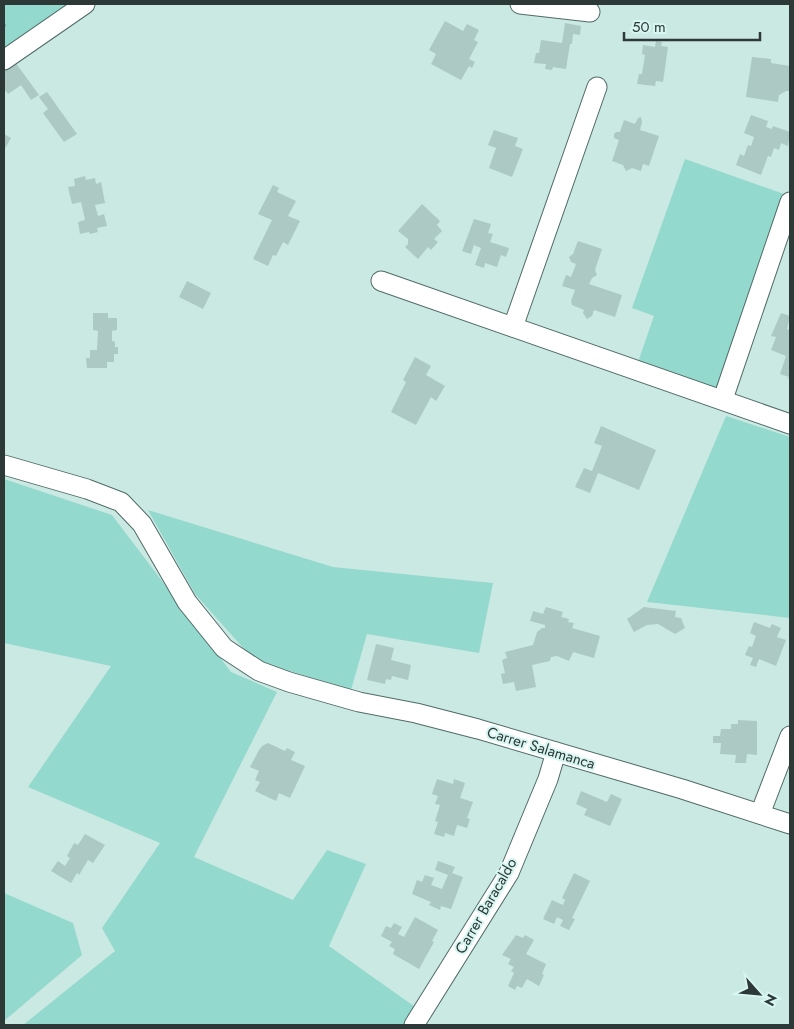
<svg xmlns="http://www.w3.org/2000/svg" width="794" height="1029" font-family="Jost,sans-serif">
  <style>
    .green { fill: #94d9ce }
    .building { fill: #acc9c4 }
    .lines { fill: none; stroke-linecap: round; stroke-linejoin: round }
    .minor-casing { stroke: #506b67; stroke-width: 21 }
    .path { stroke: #778c88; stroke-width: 3; stroke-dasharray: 4 2.5; stroke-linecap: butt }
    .minor { stroke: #fff; stroke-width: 19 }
    .labels { text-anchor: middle; stroke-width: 4; stroke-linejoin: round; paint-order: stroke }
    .street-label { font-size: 15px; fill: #2d3937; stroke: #d8f6f1 }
  </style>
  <rect width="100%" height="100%" fill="#cbe9e3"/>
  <g class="green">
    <polygon points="4,4 76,4 4,53"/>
    <polygon points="685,159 787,195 718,391 638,362 654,316 632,308"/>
    <polygon points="726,416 790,437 790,618 647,602"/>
    <polygon points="4,479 112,515 231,672 277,692 194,857 293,900 327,850 366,864 329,946 418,1009 408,1025 23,1025 115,951 102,928 160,843 28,787 111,666 4,643"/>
    <polygon points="148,510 333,567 493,583 479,653 367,634 351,690 254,660 195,594"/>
    <polygon points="4,893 73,923 82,955 4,1021"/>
  </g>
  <g class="building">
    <polygon points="445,21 463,31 467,24 479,30 474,40 478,42 469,59 475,62 472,68 469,66 461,80 431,64 436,54 429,50"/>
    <polygon points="565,23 581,26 580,35 573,34 572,44 570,44 566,69 553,67 552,70 545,69 546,64 534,63 536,53 539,53 541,40 562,43"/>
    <polygon points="656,41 662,42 661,46 668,47 663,82 656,81 655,86 637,84 639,74 642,74 645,55 642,54 643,45 655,47"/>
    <polygon points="752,57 771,59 771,63 790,66 790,91 786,91 779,95 778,102 746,97"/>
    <polygon points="15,62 39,95 31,100 21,85 8,94 4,89 4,70"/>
    <polygon points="47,92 77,134 64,142 43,113 48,109 39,97"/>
    <polygon points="751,115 768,121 766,127 772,129 773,126 790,132 788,146 781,143 779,150 774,148 771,157 768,156 761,175 736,165 740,154 744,156 748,145 751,146 754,137 744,133"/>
    <polygon points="641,117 642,122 640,130 659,136 649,166 643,164 641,171 632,168 626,171 623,165 612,161 619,140 614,138 614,134 616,132 620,132 624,120 635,124 638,118"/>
    <polygon points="494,130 518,138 515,146 523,149 512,177 489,168 496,148 488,145"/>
    <polygon points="4,134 11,138 4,150"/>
    <polygon points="85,176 86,180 95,178 96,184 101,182 105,203 95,205 98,216 104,214 107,226 97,228 98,232 90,234 89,232 80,234 78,222 85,220 81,202 72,204 68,187 75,186 74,179"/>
    <polygon points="273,185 279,188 277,192 296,201 288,216 300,221 288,245 283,242 276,256 273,255 268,266 253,259 272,220 258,214"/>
    <polygon points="422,204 440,221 437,225 442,231 434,239 438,242 431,250 428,247 418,259 405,247 408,244 408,239 398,231"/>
    <polygon points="474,219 491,224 488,233 493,234 490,242 509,248 506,257 501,255 497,267 485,263 484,268 475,265 481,248 474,245 471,254 462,251"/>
    <polygon points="578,241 602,249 595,270 597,275 592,278 589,284 622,295 615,317 594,310 592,316 587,319 583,313 584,310 572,305 571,301 575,290 562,286 566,275 571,277 576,264 571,262 569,257 573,254"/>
    <polygon points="187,281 211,293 203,309 179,297"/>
    <polygon points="93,313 108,313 108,318 117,318 117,330 112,331 112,341 115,342 115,347 118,347 118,354 114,354 114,362 107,362 107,368 87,368 86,358 90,358 90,350 97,350 98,331 93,330"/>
    <polygon points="781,313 790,316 787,329 790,330 790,380 788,379 789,377 780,374 786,356 771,350 776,337 771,336"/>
    <polygon points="415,357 431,366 426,375 445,386 436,401 431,397 416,425 391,412 406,382 403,380"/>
    <polygon points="601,426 656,450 639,490 598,473 590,493 575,487 584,468 592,471 602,446 594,443"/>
    <polygon points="546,607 563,612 561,617 569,619 568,622 574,623 572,628 600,636 594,658 573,652 569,661 557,656 551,657 550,661 532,665 536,687 516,691 514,682 503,684 501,674 505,673 502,660 507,658 505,652 533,645 537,632 542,628 545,628 545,625 530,621 533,611 543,614"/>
    <polygon points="644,607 676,611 675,617 681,618 685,628 675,634 658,624 647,625 634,632 627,619"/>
    <polygon points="754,622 770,628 772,624 781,628 777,637 786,640 776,666 759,659 756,667 750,665 753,658 745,655 749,646 752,647 756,636 750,633"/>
    <polygon points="376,644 394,648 391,660 411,665 408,680 392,676 391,680 386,679 385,684 367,680"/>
    <polygon points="738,720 757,721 757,755 747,754 746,763 735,763 736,755 720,754 721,743 713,743 713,736 720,736 721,729 731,729 731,724 738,724"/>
    <polygon points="268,743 285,751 287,748 295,752 291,760 305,766 290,798 279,793 276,801 255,791 260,782 255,780 259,771 250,767 259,750 262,746"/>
    <polygon points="437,779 453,784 454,779 465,783 460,798 473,802 467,818 470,819 467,828 457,825 454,836 445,833 444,837 434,834 438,822 435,821 440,805 435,804 438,796 432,794"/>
    <polygon points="581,791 607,802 611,794 622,799 610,826 584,815 587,809 576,804"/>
    <polygon points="85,834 105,845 93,863 88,860 79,875 77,873 71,883 51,871 58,861 65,866 70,858 67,856 73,845 74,843 78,845"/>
    <polygon points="438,861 455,867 452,873 463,877 451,909 441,906 440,910 429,905 431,902 412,894 417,880 422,882 425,875 434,878 431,885 442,889 448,875 435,870"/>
    <polygon points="574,873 590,881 572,918 575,919 569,930 560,926 563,920 557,917 554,924 543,919 552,900 563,905 565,900 562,898"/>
    <polygon points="415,917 438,930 432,941 434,942 419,969 393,954 395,949 389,946 392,942 381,936 386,926 391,928 394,923 402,927 398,934 404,937"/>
    <polygon points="516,935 523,938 525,935 534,940 526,954 546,964 542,974 544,975 539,986 527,979 522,988 517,986 515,990 508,986 514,973 511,971 514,967 508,964 511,959 502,955"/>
  </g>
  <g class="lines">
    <g class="minor-casing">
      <g id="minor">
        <polyline points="520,4 590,12"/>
        <polyline points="4,60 85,4"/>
        <polyline points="381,281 790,424"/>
        <polyline points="513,327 597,87"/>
        <polyline points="723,399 790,202"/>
        <polyline points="4,465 87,489 121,502 142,524 187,602 224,648 259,671 289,682 359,702 416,713 478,729 682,789 790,824"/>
        <polyline points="760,814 790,736"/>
        <polyline points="414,1025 509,873 548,779 556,752"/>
      </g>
    </g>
    <polyline class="path" points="4,24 4,27"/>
    <use href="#minor" class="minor"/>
  </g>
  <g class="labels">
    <g class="street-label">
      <text transform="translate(541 748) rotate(17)" y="5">Carrer Salamanca</text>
      <text transform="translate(486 906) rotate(-60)" y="5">Carrer Baracaldo</text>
    </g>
  </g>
  <rect width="794" height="1029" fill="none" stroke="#2d3937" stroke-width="10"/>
  <g transform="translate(759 994) rotate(117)" stroke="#d8f6f1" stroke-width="4" paint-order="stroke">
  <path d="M0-4L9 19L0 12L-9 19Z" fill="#2d3937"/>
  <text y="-8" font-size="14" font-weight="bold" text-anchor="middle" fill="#2d3937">N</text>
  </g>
  <path d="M624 32v8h136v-8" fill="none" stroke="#2d3937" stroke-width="2.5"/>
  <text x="632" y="32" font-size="15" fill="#2d3937" stroke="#d8f6f1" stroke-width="4" paint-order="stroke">50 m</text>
</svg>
